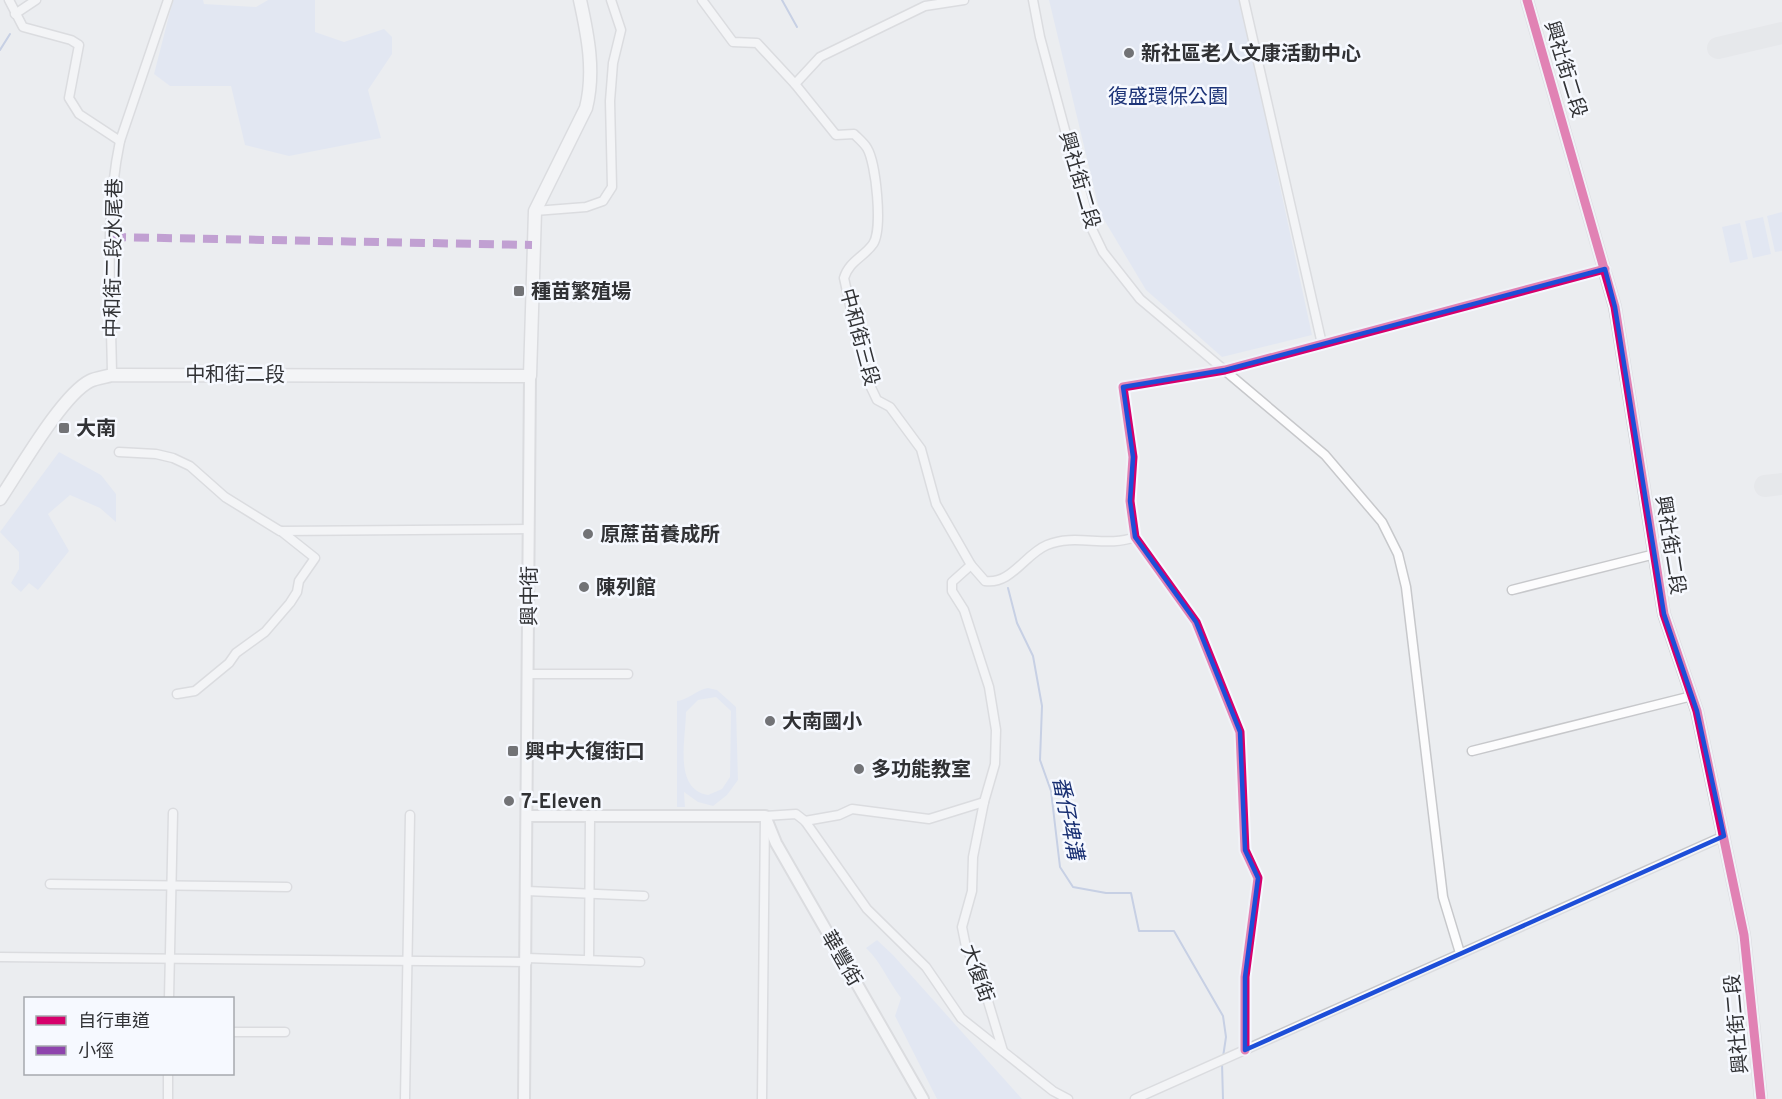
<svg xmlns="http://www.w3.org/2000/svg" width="1782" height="1099" font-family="Overpass,'Noto Sans TC',sans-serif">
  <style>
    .green { fill: #d8e1f3; fill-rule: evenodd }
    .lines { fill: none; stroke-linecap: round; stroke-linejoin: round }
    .stream { stroke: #9badd5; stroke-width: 2 }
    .taxiway { stroke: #e1e2e4; stroke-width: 22 }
    .minor-casing { stroke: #c7c8cb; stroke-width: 11 }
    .tertiary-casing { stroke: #c7c8cb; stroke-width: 14 }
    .secondary-casing { stroke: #c7c8cb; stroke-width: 15 }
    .minor { stroke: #fcfcfd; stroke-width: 8 }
    .tertiary { stroke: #fcfcfd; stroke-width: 10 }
    .secondary { stroke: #fcfcfd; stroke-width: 12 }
    .quiet { stroke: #8e44ad; stroke-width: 8; stroke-dasharray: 15 8; stroke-linecap: butt }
    .cycleway-casing { stroke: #f6f9ff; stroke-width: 13 }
    .cycleway { stroke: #d6006c; stroke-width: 9 }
    .marked { fill: none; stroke: #1d4ed8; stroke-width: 4.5; stroke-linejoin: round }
    .poi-dot { fill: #727376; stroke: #f6f9ff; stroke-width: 2 }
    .labels { text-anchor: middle; stroke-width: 5; stroke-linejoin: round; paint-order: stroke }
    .poi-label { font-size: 20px; font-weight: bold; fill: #313235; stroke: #f6f9ff; text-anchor: start }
    .street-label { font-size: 20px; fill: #313235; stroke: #f6f9ff }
    .park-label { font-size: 20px; fill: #1d3478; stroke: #f6f9ff }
    .water-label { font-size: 21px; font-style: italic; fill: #182f72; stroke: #f6f9ff }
  </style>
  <rect width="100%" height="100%" fill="#ebedf0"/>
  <g class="green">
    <polygon points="173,0 203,0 204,4 256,7 268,0 315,0 315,32 344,42 384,29 392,37 392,54 368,90 381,138 289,156 245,145 231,86 170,86 154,74"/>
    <polygon points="1049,0 1242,0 1256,57 1276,168 1312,335 1222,357 1146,290 1100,213"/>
    <polygon points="1782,212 1782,251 1775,252 1767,216"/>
    <polygon points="1763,217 1771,254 1753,258 1745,221"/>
    <polygon points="1740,223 1748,259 1730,263 1722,227"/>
    <polygon points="59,452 101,475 116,494 116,522 100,508 70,495 48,514 69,551 38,590 29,583 21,592 11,583 19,569 19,552 0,532"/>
    <path d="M708,688L717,690L736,707L738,780L727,795L713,806L698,802L684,792L685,807H677V701C688,700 696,690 708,688ZM716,697L731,711L730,777L722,789L708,795C673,789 686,739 686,712L698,700Z"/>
    <path d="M877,940L893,955L1022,1099H937L895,1016L901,998C888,981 881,962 866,948Z"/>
  </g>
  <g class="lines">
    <g class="stream">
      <polyline points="782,0 797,27"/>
      <polyline points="0,50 10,34"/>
      <polyline points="1008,588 1017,623 1033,656 1042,706 1040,760 1051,791 1060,867 1073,887 1106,893 1131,893 1139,931 1174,931 1223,1016 1226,1037 1223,1057"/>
      <polyline points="1222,1063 1223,1099"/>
    </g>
    <g class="taxiway">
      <polyline points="1718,48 1782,33"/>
      <polyline points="1765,486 1782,484"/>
    </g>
    <g class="minor-casing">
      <g id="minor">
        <polyline points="9,0 23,27 71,40 79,45 69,98 79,114 120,141"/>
        <path d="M702,0L733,42L757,43L795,84L836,135L854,134C858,138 864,143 867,148C876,163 883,229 873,244C864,257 849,261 844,278L866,377L877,400L890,407L921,449L936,504L971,565L985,581C1011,585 1025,554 1047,545C1075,533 1107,548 1135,537"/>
        <polyline points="1033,0 1040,37 1091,227 1103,252 1140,299 1325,455 1382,522 1398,554 1406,587 1443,897 1460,953"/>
        <polyline points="1244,0 1322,344"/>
        <polyline points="15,14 36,0"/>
        <polyline points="795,84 820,57 925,6 964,0"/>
        <polyline points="535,211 586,207 603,201 612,187 610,101 613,63 621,30 611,0"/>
        <path d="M112,375C111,298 104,217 120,141L168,0"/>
        <polyline points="119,452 156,454 173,458 190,466 225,497 280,531 529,529"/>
        <polyline points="971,565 952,582 952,591 964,610 989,687 996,730 995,764 984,802 973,857 972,891 962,927 966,947 981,978 1003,1051"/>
        <polyline points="1512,590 1655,554"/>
        <polyline points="529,674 628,674"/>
        <polyline points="177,694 195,691 229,663 236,653 265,632 290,603 297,592 299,581 315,558 281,531"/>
        <polyline points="1472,751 1692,696"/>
        <polyline points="805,821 839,815 852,809 929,819 984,802"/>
        <polyline points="50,884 287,887"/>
        <polyline points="527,891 644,896"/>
        <polyline points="0,957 527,962"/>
        <polyline points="527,958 640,962"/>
        <polyline points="589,960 590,817"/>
        <polyline points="169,998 173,813"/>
        <polyline points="232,1032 285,1032"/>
        <polyline points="1245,1050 1245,977 1258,878 1245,850 1240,732 1196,622 1135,537 1130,501 1133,457 1123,387 1225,370 1605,269"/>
        <polyline points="168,1099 168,1074"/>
        <polyline points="405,1099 410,815"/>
        <polyline points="762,1099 765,816 796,814 805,821 867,909 926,967 961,1018 1053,1091 1068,1099"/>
        <polyline points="1135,1099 1724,836"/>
      </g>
    </g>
    <g class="tertiary-casing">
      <g id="tertiary">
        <polyline points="1527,0 1615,307 1664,614 1697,711 1744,935 1761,1099"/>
        <polyline points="527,816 765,816 776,843 923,1099"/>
        <polyline points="524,1099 530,376"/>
      </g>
    </g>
    <g class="secondary-casing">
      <path id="secondary" d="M0,499C19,471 62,395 90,381C96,378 105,377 112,375L530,376L535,211L586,108C595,72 588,36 580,0"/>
    </g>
    <use href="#minor" class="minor"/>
    <use href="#tertiary" class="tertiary"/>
    <use href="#secondary" class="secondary"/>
    <polyline class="quiet" points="111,237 532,245"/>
    <g class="cycleway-casing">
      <g id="cycleway">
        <polyline points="1527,0 1615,307 1664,614 1697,711 1744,935 1761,1099"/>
        <polyline points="1245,1050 1245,977 1258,878 1245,850 1240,732 1196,622 1135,537 1130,501 1133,457 1123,387 1225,370 1605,269"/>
      </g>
    </g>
    <use href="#cycleway" class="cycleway"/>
  </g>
  <path d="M0 0H1782V1099H0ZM1605,269L1615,307L1664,614L1697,711L1724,836L1245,1050V977L1258,878L1245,850L1240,732L1196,622L1135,537L1130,501L1133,457L1123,387L1225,370Z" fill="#ebedf0" fill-opacity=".55" fill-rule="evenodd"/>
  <path class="marked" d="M1605,269L1615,307L1664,614L1697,711L1724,836L1245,1050V977L1258,878L1245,850L1240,732L1196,622L1135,537L1130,501L1133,457L1123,387L1225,370Z"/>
  <g class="poi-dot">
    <circle cx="1129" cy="53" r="6"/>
    <rect x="513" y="285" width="12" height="12" rx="3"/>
    <rect x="58" y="422" width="12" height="12" rx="3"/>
    <circle cx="588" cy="534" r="6"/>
    <circle cx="584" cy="587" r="6"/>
    <circle cx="770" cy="721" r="6"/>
    <rect x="507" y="745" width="12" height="12" rx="3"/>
    <circle cx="859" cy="769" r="6"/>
    <circle cx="509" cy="801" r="6"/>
  </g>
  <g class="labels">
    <g class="poi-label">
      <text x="1141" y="60">新社區老人文康活動中心</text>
      <text x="531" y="298">種苗繁殖場</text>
      <text x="76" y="435">大南</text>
      <text x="600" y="541">原蔗苗養成所</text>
      <text x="596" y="594">陳列館</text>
      <text x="782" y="728">大南國小</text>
      <text x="525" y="758">興中大復街口</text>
      <text x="871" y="776">多功能教室</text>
      <text x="521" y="808">7-Eleven</text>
    </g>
    <g class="street-label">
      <text transform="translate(1566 69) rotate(73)" y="7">興社街二段</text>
      <text transform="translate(1080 180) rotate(74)" y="7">興社街二段</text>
      <text transform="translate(113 258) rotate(-89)" y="7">中和街二段水尾巷</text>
      <text transform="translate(860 337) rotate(75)" y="7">中和街三段</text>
      <text x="235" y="381">中和街二段</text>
      <text transform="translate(1671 545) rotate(81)" y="7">興社街二段</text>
      <text transform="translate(529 596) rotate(-90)" y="7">興中街</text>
      <text transform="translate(842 958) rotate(60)" y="7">華豐街</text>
      <text transform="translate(978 973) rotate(70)" y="7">大復街</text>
      <text transform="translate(1736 1024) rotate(-95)" y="7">興社街二段</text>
    </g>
    <g class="park-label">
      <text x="1168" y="103">復盛環保公園</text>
    </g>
    <g class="water-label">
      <text transform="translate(1068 818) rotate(79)" y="7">番仔埤溝</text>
    </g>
  </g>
  <rect x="24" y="997" width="210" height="78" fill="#f6f9ff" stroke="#a7a9ae" stroke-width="1.5"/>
  <rect x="36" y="1016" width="30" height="9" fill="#d6006c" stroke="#a7a9ae" stroke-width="1.5"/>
  <text x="78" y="1027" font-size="18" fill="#313235">自行車道</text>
  <rect x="36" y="1046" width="30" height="9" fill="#8e44ad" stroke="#a7a9ae" stroke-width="1.5"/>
  <text x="78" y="1057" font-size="18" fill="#313235">小徑</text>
</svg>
